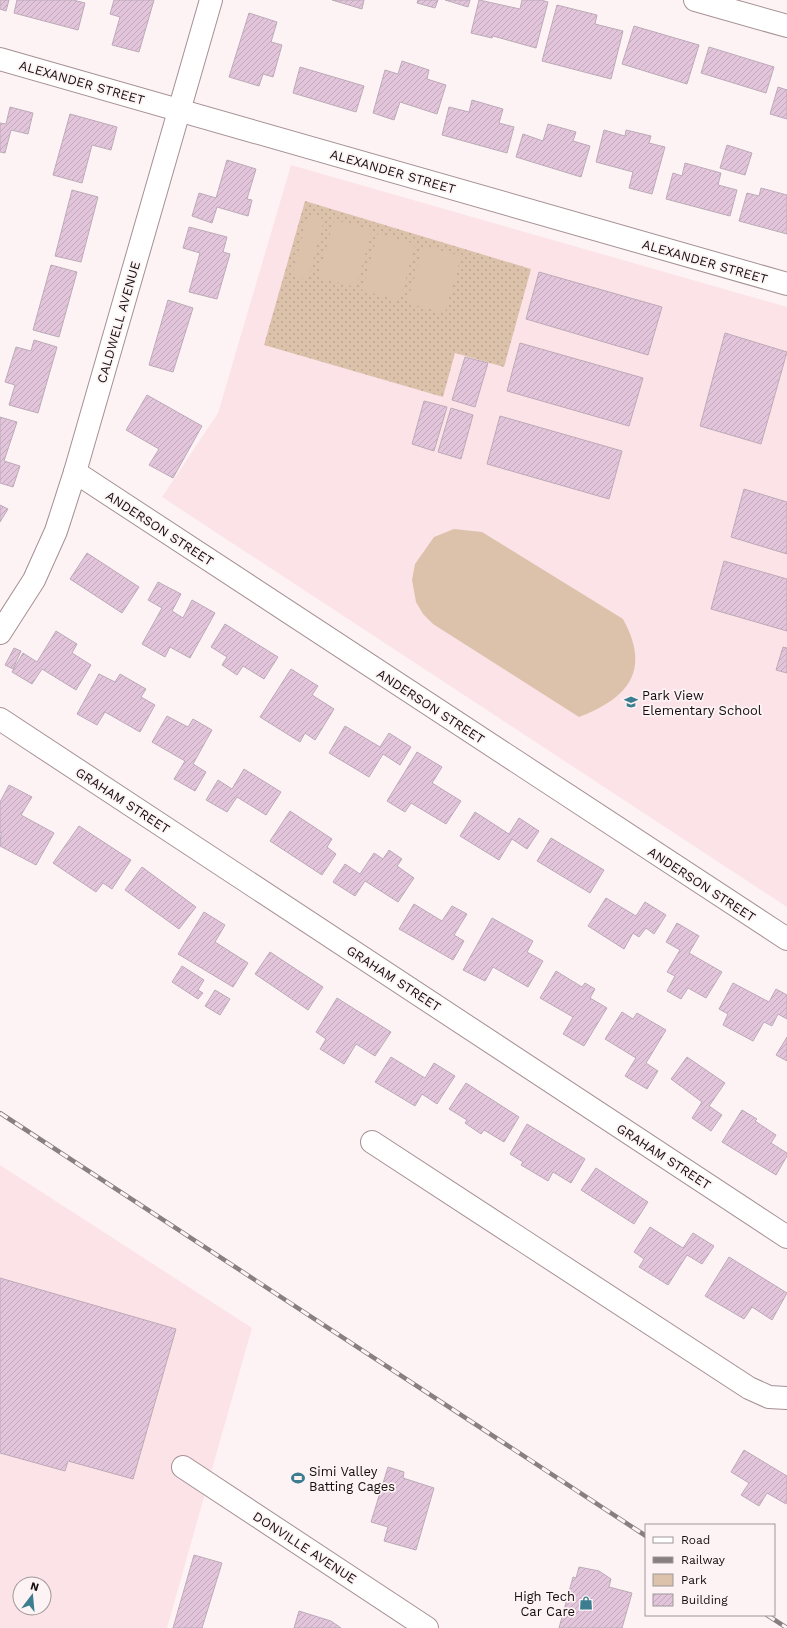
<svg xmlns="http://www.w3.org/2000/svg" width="787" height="1628" font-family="'Work Sans',sans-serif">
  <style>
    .built { fill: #fce3e8; fill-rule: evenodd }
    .green { fill: url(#green-dots) }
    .pitch { fill: #dcc2ab }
    .building { fill: url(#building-hatch); stroke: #bcabb7 }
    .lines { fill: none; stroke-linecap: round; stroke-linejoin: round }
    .street-casing { stroke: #a59094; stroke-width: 24 }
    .street { stroke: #fff; stroke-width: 22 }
    .rail-casing { stroke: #887f81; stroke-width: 4.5 }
    .rail { stroke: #fdf3f5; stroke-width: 3; stroke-dasharray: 9; stroke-linecap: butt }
    .labels { text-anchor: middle; stroke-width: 3.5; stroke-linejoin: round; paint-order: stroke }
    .street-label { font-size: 13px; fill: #150e0f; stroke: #fdf3f5 }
    .poi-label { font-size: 13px; fill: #150e0f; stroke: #fdf3f5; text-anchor: start }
  </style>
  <defs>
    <pattern id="green-dots" width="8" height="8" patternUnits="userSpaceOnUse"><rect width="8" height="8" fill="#dcc2ab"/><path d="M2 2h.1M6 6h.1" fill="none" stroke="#bca692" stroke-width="1.8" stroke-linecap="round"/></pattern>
    <pattern id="building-hatch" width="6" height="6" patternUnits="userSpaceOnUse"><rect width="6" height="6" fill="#e2c5db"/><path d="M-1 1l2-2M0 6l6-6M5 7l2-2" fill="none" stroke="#c1a8bb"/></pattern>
  </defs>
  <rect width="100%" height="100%" fill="#fdf3f5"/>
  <g class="built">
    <polygon points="291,165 787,307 787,907 162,497 218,413"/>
    <path d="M0,1165L252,1328L167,1628H0ZM20,1584H44V1608H20Z"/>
  </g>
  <polygon class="green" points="305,201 531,269 504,367 455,353 443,397 264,345"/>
  <g class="pitch">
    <polygon points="308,215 324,219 308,280 292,276"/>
    <polygon points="334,220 372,230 356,287 318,277"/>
    <polygon points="378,233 415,244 400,301 362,290"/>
    <polygon points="423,246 461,256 445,313 407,303"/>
    <path d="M454,529L482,532L623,619C651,670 629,698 579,717L433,624L423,614L416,602L412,580L415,564L434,537Z"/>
  </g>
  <g class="building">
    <polygon points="0,0 9,0 6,11 0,9"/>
    <polygon points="17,0 73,0 85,3 78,30 14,13"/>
    <polygon points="114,0 154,0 139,52 112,45 120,17 110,14"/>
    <polygon points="332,0 364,0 362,9"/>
    <polygon points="418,0 438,0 435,8 417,3"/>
    <polygon points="445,0 470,0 468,7"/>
    <polygon points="479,0 520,9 522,0 541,0 548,2 536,48 493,36 492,38 471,33"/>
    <polygon points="557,5 597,15 595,24 623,31 611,79 542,61"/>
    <polygon points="249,13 277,22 271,42 282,45 273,77 263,74 259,86 229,77"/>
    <polygon points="634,26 699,45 687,84 622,64"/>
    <polygon points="709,47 774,67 766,93 701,73"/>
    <polygon points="402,61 429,70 427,79 446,85 437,114 400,102 394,120 373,113 385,70 398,74"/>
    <polygon points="300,67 364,86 356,112 293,93"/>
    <polygon points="778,87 787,90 787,119 770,114"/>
    <polygon points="472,100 503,109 499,123 514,127 507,153 442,135 449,107 469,112"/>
    <polygon points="10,107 33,113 28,134 11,130 5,153 0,152 0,123 6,124"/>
    <polygon points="70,114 117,127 111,150 92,145 82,183 53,175"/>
    <polygon points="548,124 576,132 573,141 590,146 581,177 516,157 523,134 543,141"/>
    <polygon points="604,130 625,136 626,130 651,136 649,143 665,147 652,194 629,188 633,172 596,162"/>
    <polygon points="727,145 752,153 745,175 720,168"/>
    <polygon points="227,160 256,169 247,199 252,200 248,216 217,207 212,223 192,216 199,193 216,198"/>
    <polygon points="685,163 721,173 718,185 737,190 730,216 666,199 673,173 682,176"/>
    <polygon points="761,188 787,195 787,234 739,221 747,193 759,196"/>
    <polygon points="72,190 98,197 81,262 55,256"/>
    <polygon points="189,227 227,237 223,252 230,254 217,299 189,292 200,253 183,248"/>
    <polygon points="51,265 77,272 59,337 33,330"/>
    <polygon points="539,272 662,307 648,355 526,319"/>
    <polygon points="168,300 193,308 173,372 149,365"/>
    <polygon points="725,333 787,352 761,444 700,426"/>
    <polygon points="34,340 57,347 38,413 9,405 15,385 5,382 16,347 31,351"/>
    <polygon points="520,343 643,378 629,426 507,391"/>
    <polygon points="465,357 488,363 475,407 452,400"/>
    <polygon points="147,395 202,426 173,478 149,465 159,449 126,430"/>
    <polygon points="424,401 447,407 434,451 412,444"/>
    <polygon points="451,408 473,415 461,459 438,452"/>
    <polygon points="500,416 622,451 609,499 487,464"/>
    <polygon points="0,417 17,422 4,461 20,466 13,487 0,483"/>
    <polygon points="744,489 787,502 787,554 731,537"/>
    <polygon points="0,505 8,509 0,522"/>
    <polygon points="87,553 139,587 122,613 70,579"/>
    <polygon points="724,561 787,579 787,631 711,609"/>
    <polygon points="158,582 181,594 172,611 183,618 192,600 215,613 190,658 170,647 165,657 142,644 162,608 148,600"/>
    <polygon points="225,624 278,657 264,679 243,666 237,675 222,665 227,657 211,647"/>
    <polygon points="56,631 77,644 72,653 91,665 76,690 42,669 32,684 12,672 23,653 37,662"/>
    <polygon points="783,647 787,648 787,673 776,670"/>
    <polygon points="14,648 21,651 13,669 5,665"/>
    <polygon points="291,669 318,686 312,695 334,709 315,740 305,733 300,742 260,717"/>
    <polygon points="99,674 115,682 120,674 146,689 141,697 155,705 140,732 105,712 97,725 77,714"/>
    <polygon points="167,716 188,727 193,719 212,730 193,764 206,772 195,791 174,779 185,761 152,742"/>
    <polygon points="345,726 380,747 389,733 411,747 400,765 383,754 369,777 329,753"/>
    <polygon points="417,752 442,767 432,783 461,801 446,824 411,803 405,812 387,801"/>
    <polygon points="244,769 281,792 266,815 237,797 227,812 206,800 218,780 232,789"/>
    <polygon points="9,785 32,797 21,815 54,833 36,865 0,846 1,833 0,832 0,802"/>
    <polygon points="290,811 332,839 327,847 336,854 322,875 270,841"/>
    <polygon points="475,812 509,834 519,818 539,831 527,849 512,839 499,860 460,836"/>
    <polygon points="79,826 131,860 112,889 103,883 96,892 53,863"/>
    <polygon points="551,838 604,870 590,893 537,861"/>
    <polygon points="389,850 402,859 397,866 414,878 398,902 365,881 355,896 333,882 345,864 360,874 374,853 383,859"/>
    <polygon points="142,867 196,907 179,929 125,890"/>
    <polygon points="606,898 636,916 645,902 666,915 654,934 646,928 639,937 633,933 624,949 588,926"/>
    <polygon points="414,904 442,921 452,906 467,914 454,935 464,941 453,960 399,929"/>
    <polygon points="204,912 225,925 215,942 248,963 233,987 178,954"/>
    <polygon points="492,918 533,941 527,952 543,961 528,987 493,967 485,981 463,970"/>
    <polygon points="677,923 699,936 689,953 722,972 706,998 688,988 681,999 667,991 675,976 667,972 680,950 666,942"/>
    <polygon points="270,952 323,987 308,1010 255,974"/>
    <polygon points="182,966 204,980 198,990 203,993 198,999 172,982"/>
    <polygon points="556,971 582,987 585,983 595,989 590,998 607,1008 584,1046 563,1034 573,1017 540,998"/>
    <polygon points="733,983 769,1002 776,989 787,995 787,1019 778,1014 772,1026 764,1022 753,1041 723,1025 728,1014 719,1009"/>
    <polygon points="215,990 230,999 220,1015 205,1006"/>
    <polygon points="337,998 391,1032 375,1056 356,1044 344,1064 320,1049 326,1039 316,1032"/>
    <polygon points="622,1012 633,1019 637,1013 666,1030 646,1063 658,1071 647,1089 625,1076 636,1058 605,1039"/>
    <polygon points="787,1037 787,1061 776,1055"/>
    <polygon points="391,1057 425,1078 434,1063 455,1076 437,1104 422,1094 415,1106 375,1082"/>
    <polygon points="687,1057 725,1083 709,1106 722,1115 711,1131 692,1118 702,1102 671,1079"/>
    <polygon points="466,1083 519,1117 504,1142 484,1130 481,1134 465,1123 467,1120 449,1109"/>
    <polygon points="742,1110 757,1119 755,1121 776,1135 771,1143 787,1153 787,1156 776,1175 722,1142"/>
    <polygon points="527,1124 585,1159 571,1183 553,1172 548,1181 521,1165 523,1162 510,1154"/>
    <polygon points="596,1168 648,1202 634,1224 581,1190"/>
    <polygon points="650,1227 683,1248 693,1233 714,1246 702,1264 687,1255 668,1285 639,1267 644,1259 634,1252"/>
    <polygon points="729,1257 787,1293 772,1320 752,1307 744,1319 705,1296"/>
    <polygon points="0,1278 176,1329 133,1479 68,1461 65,1471 0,1453"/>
    <polygon points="744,1450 787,1476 787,1501 786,1504 767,1493 759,1506 741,1495 749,1483 731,1472"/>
    <polygon points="388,1467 404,1472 403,1478 434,1488 416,1550 384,1541 388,1527 371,1522"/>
    <polygon points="194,1555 222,1563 202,1628 173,1628"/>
    <polygon points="579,1567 599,1571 611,1579 609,1587 632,1593 622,1628 559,1628 573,1577 576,1578"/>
    <polygon points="299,1611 331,1621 341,1628 294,1628"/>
  </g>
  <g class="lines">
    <g class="street-casing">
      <g id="street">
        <polyline points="695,0 787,26"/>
        <polyline points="0,59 787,284"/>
        <polyline points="75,472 787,939"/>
        <polyline points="0,633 34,580 56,531 75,472 211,0"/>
        <polyline points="0,719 787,1237"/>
        <polyline points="372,1142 749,1388 769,1397 787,1398"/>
        <polyline points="183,1467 427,1628"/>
      </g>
    </g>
    <use href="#street" class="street"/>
    <g class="rail-casing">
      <g id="rail">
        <polyline points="0,1113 646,1536"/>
        <polyline points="767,1615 787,1628"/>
      </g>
    </g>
    <use href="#rail" class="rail"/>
  </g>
  <defs>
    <g id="school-bare" transform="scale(1.08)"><path d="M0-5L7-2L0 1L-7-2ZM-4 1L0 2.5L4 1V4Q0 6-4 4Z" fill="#3c7d8f" stroke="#fdf3f5" stroke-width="2.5" paint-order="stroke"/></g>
    <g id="stadium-bare" transform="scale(1.08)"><path d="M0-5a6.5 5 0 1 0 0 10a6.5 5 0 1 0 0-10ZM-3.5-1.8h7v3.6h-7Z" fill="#3c7d8f" stroke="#fdf3f5" stroke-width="2.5" paint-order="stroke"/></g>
    <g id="shop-bare" transform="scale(1.08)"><path d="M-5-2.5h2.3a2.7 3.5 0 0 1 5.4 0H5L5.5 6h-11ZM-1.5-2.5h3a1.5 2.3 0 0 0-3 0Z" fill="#3c7d8f" stroke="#fdf3f5" stroke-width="2.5" paint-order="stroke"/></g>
  </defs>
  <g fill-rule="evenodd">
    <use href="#school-bare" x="631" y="702"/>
    <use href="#stadium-bare" x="298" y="1478"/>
    <use href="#shop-bare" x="586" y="1603"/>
  </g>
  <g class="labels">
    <g class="street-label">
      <text transform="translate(82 82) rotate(16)" y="5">ALEXANDER STREET</text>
      <text transform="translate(393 171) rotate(16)" y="5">ALEXANDER STREET</text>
      <text transform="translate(705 261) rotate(16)" y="5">ALEXANDER STREET</text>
      <text transform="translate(118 322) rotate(-74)" y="5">CALDWELL AVENUE</text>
      <text transform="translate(160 528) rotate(33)" y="5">ANDERSON STREET</text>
      <text transform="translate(431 706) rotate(33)" y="5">ANDERSON STREET</text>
      <text transform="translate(123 800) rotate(33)" y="5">GRAHAM STREET</text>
      <text transform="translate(702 884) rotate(33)" y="5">ANDERSON STREET</text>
      <text transform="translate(394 978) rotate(33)" y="5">GRAHAM STREET</text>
      <text transform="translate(664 1156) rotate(33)" y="5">GRAHAM STREET</text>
      <text transform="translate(305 1547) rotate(33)" y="5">DONVILLE AVENUE</text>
    </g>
    <g class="poi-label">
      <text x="642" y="700">Park View<tspan x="642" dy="15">Elementary School</tspan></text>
      <text x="309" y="1476">Simi Valley<tspan x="309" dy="15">Batting Cages</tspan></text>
      <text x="575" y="1601" text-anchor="end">High Tech<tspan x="575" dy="15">Car Care</tspan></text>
    </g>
  </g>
  <rect x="645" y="1524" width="130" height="92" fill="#fdf3f5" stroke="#a09799"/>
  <rect x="653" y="1537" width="20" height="6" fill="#ffffff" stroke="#a09799"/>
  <text x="681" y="1544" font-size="12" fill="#150e0f">Road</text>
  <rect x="653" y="1557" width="20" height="6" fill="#887f81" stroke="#a09799"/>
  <text x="681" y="1564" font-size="12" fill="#150e0f">Railway</text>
  <rect x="653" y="1574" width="20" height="12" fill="#dcc2ab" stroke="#a09799"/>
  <text x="681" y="1584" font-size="12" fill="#150e0f">Park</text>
  <rect x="653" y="1594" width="20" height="12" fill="url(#building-hatch)" stroke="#a09799"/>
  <text x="681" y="1604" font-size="12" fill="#150e0f">Building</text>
  <g transform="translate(32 1596) rotate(16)"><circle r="19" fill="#fdf3f5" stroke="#a09799"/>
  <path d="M0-3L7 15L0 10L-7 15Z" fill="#3c7d8f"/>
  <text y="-6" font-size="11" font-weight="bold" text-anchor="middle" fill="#150e0f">N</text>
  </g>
</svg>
